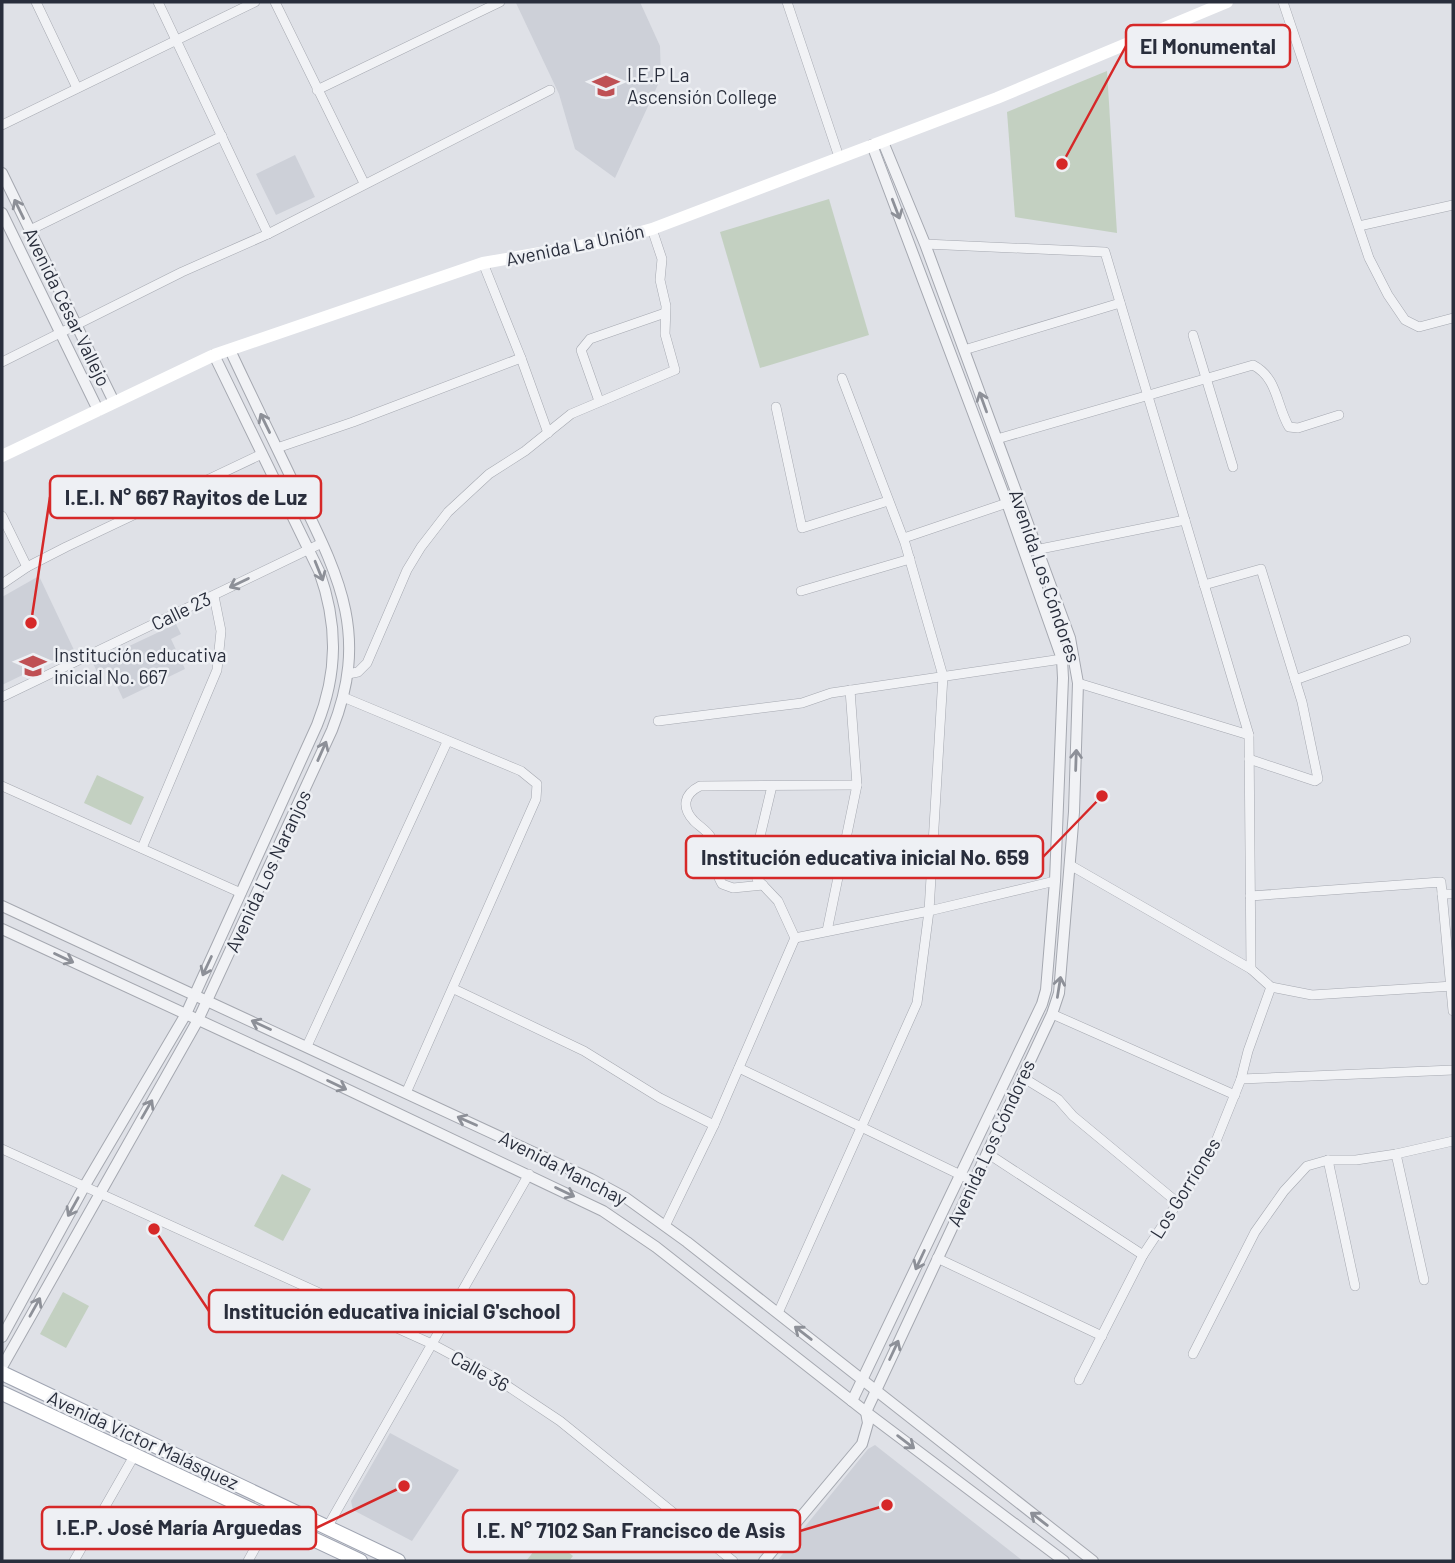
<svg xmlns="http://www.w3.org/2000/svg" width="1455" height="1563" font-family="Barlow,sans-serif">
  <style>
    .built { fill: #cdd0d8 }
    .green { fill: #c3d0c1 }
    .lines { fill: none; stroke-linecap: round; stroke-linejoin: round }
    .minor-casing { stroke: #a5a8b0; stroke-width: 10 }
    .tertiary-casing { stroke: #a5a8b0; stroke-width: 12 }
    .primary-casing { stroke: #9fa4b1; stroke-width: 16 }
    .minor { stroke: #f1f2f5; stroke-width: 9 }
    .tertiary { stroke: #f1f2f5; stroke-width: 10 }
    .secondary { stroke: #fff; stroke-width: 12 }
    .primary { stroke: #fff; stroke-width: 14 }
    .oneway { stroke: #8d9098 }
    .labels { text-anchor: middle; stroke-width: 5; stroke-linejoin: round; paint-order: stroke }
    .poi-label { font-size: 19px; fill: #292e3c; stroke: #eef0f4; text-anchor: start }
    .street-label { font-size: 19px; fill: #292e3c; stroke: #eef0f4 }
    .leader { fill: none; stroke: #d62828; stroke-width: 2.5 }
    .callout-dot { fill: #d62828; stroke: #eef0f4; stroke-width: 2.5 }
    .callout { fill: #eef0f4; stroke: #d62828; stroke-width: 2.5 }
    .callout-label { font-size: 21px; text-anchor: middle; font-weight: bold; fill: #292e3c }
  </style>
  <rect width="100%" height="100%" fill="#dfe1e7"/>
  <g class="built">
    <polygon points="519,2 640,2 660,46 661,78 615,178 575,149 559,94 516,3"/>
    <polygon points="295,155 315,197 276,215 256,174"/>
    <polygon points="39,576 74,650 2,685 2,597"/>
    <polygon points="176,624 181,634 171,639 185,669 123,699 108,667 97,672 93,663"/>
    <polygon points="390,1433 459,1470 412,1541 353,1510 351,1501"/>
    <polygon points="875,1445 1023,1561 777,1561 868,1449"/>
  </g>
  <g class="green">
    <polygon points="1107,71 1117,233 1015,217 1007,112"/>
    <polygon points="829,199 869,335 760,368 720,232"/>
    <polygon points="97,775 144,797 131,825 84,803"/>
    <polygon points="282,1174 311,1189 283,1241 254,1226"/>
    <polygon points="63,1292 89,1306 66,1348 40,1334"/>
    <polygon points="547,1535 573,1556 569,1561 526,1561"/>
  </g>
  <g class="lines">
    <g class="minor-casing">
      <g id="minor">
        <polyline points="36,2 77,88"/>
        <polyline points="158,2 268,234"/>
        <polyline points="275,2 364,183"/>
        <polyline points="787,2 839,157"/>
        <polyline points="1283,2 1369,258 1388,295 1405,320 1419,327 1453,318"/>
        <polyline points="317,90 500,2"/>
        <polyline points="2,125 255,2"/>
        <polyline points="1359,226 1453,205"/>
        <polyline points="30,230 222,136"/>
        <polyline points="925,244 1105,252 1249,735 1251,969"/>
        <polyline points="483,263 521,358 548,433"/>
        <polyline points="1193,335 1233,467"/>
        <polyline points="964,350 1120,303"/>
        <polyline points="2,362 182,272 268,234 550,90"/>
        <polyline points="599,401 581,350 590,339 665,313"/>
        <polyline points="776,407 802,528 888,501"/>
        <path d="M997,439L1253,365C1278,378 1276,405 1289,427L1298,428L1339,415"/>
        <polyline points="277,448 353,422 521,358"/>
        <polyline points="2,516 27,567"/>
        <polyline points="904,538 1007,503"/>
        <polyline points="1025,552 1185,520"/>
        <polyline points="2,584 27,567 66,547 262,454"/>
        <polyline points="1204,585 1261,569 1302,702 1318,779 1315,781 1249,759"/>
        <polyline points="801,591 910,559"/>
        <polyline points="348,674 358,672 367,663 407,570 421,547 448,512 489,474 525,451 571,414 675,370 665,334 666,306 660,280 662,259 652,229"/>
        <polyline points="1295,680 1406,640"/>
        <polyline points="1078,683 1249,735"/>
        <polyline points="2,697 322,543"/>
        <polyline points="343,697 521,771 537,784 536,799 406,1093"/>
        <polyline points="658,721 802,703 831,693 1062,659"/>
        <polyline points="2,786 241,893"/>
        <polyline points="142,848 217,670 221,631 214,596"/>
        <polyline points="1070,865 1251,969 1271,987 1312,995 1453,986"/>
        <path d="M763,885L733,888L722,884C719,878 715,871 714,864C712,854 714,845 710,836C706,830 699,826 694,821C681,807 684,794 700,786L857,785"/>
        <polyline points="1442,894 1453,894"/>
        <polyline points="1250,896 1441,882 1453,1011"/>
        <polyline points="827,931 857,785 850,690"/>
        <polyline points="795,938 929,911 1055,881"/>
        <polyline points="454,989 584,1051 660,1098 714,1125"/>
        <polyline points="1052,1014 1235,1095"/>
        <polyline points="307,1046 447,742"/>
        <polyline points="739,1068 973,1181"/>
        <polyline points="1022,1077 1058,1099 1073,1116 1178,1203"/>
        <polyline points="1241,1079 1453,1070"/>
        <polyline points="2,1149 432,1344 497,1379 560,1421 733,1561"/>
        <polyline points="987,1153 1143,1255"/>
        <polyline points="1396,1154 1424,1280"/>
        <polyline points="1328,1160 1355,1286"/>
        <polyline points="665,1226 714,1125 795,938 778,901 757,879 754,870 757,849 772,786"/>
        <polyline points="937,1258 1102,1336"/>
        <polyline points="778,1313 917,1003 929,911 943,676 905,543 842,378"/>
        <polyline points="1193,1354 1255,1232 1284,1191 1307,1166 1328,1160 1356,1160 1396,1154 1453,1141"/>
        <polyline points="1079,1380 1143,1255 1212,1151 1241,1079 1248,1051 1271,987"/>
        <polyline points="328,1526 529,1174"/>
        <polyline points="74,1561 134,1456"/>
        <polyline points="248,1561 271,1519"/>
      </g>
    </g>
    <g class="tertiary-casing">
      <g id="tertiary">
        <polyline points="2,173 114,402"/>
        <polyline points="2,213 98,410"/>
        <polyline points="2,906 591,1179 626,1198 687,1242 1093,1561"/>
        <polyline points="2,929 298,1066 603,1211 656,1247 866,1412 1064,1561"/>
        <path d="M2,1337L84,1187L186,1014L317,725C338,673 338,624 319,571L214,355"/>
        <path d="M2,1367L198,1020L332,730C371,632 337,573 295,486C273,440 251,395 230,350"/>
        <polyline points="852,1401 1042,1004 1046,990 1055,881 1063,678 1062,659 1007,503 872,145"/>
        <polyline points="764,1561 862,1444 868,1423 866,1412 1052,1014 1059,993 1074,812 1078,683 1070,638 925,244 883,142"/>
      </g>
    </g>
    <g class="primary-casing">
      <g id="primary">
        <polyline points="2,1373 398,1561"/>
        <polyline points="2,1393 360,1561"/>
      </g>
    </g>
    <use href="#minor" class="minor"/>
    <use href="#tertiary" class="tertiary"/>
    <polyline class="secondary" points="2,456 214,355 483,263 608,241 652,229 997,98 1227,2"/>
    <use href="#primary" class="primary"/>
  </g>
  <defs><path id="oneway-shaft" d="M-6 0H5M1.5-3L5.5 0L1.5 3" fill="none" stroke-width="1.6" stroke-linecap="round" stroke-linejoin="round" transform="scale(1.75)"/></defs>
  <g class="oneway">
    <use href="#oneway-shaft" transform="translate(19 209) rotate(-116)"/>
    <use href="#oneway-shaft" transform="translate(896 209) rotate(69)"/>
    <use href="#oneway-shaft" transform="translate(983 402) rotate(-110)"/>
    <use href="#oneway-shaft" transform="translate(265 423) rotate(-116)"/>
    <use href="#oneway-shaft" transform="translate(319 571) rotate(68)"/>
    <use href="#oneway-shaft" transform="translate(239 583) rotate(154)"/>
    <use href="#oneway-shaft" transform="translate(322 751) rotate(-66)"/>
    <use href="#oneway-shaft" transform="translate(1076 760) rotate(-88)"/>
    <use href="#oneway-shaft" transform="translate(64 958) rotate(25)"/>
    <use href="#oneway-shaft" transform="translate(207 966) rotate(115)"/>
    <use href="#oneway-shaft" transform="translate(1059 987) rotate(-81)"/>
    <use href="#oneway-shaft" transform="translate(261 1025) rotate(-155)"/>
    <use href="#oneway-shaft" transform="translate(337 1085) rotate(26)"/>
    <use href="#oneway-shaft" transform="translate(147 1109) rotate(-60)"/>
    <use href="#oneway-shaft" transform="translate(467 1121) rotate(-156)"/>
    <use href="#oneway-shaft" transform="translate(565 1192) rotate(26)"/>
    <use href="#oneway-shaft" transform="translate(73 1207) rotate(119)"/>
    <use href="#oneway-shaft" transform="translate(920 1260) rotate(115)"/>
    <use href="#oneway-shaft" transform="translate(35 1307) rotate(-61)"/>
    <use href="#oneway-shaft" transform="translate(803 1333) rotate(-142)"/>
    <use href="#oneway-shaft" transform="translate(894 1350) rotate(-65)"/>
    <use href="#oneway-shaft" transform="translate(906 1442) rotate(37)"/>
    <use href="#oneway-shaft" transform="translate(1039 1519) rotate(-142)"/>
  </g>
  <defs>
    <g id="school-bare" transform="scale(2.1)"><path d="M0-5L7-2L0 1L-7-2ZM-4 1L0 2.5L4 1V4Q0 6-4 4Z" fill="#bf5054" stroke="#eef0f4" stroke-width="2.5" paint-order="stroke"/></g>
  </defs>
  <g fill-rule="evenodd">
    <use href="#school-bare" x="606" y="86"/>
    <use href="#school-bare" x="33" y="666"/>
  </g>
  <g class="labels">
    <g class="poi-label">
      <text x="627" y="82">I.E.P La<tspan x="627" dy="22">Ascensión College</tspan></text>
      <text x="54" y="662">Institución educativa<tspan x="54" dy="22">inicial No. 667</tspan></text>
    </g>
    <g class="street-label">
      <text transform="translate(575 245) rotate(-12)" y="7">Avenida La Unión</text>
      <text transform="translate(67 307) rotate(64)" y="7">Avenida César Vallejo</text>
      <text transform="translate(1045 576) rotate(71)" y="7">Avenida Los Cóndores</text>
      <text transform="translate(181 611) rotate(-26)" y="7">Calle 23</text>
      <text transform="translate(268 871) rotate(-65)" y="7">Avenida Los Naranjos</text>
      <text transform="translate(991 1143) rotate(-65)" y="7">Avenida Los Cóndores</text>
      <text transform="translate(563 1168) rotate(27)" y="7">Avenida Manchay</text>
      <text transform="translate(1185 1188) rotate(-58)" y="7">Los Gorriones</text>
      <text transform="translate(480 1371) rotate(29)" y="7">Calle 36</text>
      <text transform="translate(143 1440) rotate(25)" y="7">Avenida Victor Malásquez</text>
    </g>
  </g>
  <path class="leader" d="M1062 164L1126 46M31 623L50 497M1102 796L1043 857M154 1229L209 1311M404 1486L316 1528M887 1505L800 1531"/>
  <g class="callout-dot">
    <circle cx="1062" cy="164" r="7"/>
    <circle cx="31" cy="623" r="7"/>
    <circle cx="1102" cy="796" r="7"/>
    <circle cx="154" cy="1229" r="7"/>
    <circle cx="404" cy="1486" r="7"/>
    <circle cx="887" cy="1505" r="7"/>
  </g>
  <g class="callout">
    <rect x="1126" y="25" width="164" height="42" rx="7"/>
    <rect x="50" y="476" width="271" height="42" rx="7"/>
    <rect x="686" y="836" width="357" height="42" rx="7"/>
    <rect x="209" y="1290" width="365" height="42" rx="7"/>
    <rect x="42" y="1507" width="274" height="42" rx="7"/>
    <rect x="463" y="1510" width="337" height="42" rx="7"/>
  </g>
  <g class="callout-label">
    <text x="1208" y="54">El Monumental</text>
    <text x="186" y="505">I.E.I. N° 667 Rayitos de Luz</text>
    <text x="865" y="865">Institución educativa inicial No. 659</text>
    <text x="392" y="1319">Institución educativa inicial G'school</text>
    <text x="179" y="1535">I.E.P. José María Arguedas</text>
    <text x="631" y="1538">I.E. N° 7102 San Francisco de Asis</text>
  </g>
  <rect width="1455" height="1563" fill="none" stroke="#292e3c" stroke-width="7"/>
</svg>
